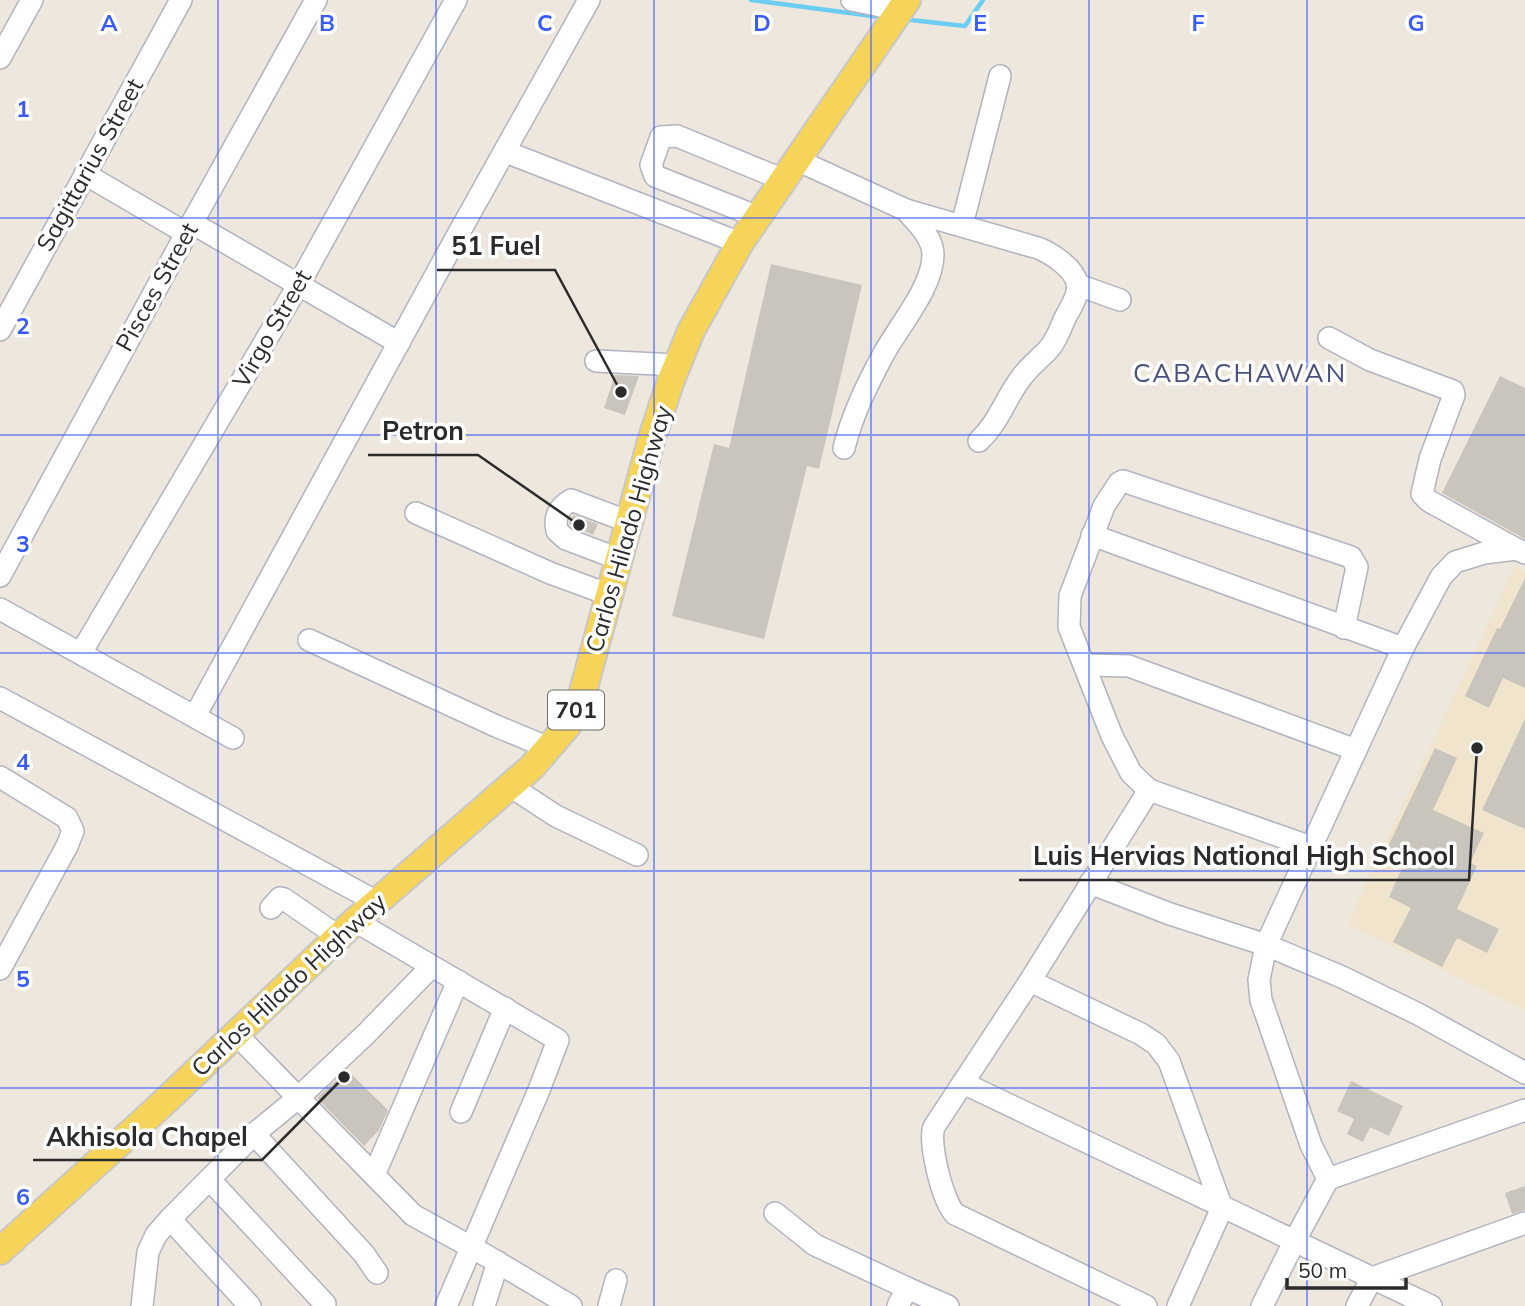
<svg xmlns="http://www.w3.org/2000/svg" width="1525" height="1306" font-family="Mulish,sans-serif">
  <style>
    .education { fill: #f0e5cc }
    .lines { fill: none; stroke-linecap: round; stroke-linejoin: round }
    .stream { stroke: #6ccdf3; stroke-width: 4.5 }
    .building { fill: #c9c4bc }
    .minor-casing { stroke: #b1b3c0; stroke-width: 24 }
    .major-casing { stroke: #c8c8c8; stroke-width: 30 }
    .minor { stroke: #fff; stroke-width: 21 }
    .major { stroke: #f6d459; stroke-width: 26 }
    .grid { fill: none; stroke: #395aff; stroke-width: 2; stroke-opacity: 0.55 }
    .labels { text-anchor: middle; stroke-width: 7; stroke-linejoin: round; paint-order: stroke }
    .shield { fill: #fff; stroke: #6b6b6b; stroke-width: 2 }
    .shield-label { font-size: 23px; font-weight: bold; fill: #2b2b2b }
    .street-label { font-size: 24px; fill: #2b2b2b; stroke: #fff }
    .neighbourhood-label { font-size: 26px; letter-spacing: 2px; fill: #49527e; stroke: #fff }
    .grid-label { font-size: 23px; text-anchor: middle; font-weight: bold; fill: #395aff; stroke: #fff; stroke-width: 7; stroke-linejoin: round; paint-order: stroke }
    .leader { fill: none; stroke: #2b2b2b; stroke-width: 2.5 }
    .callout-dot { fill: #2b2b2b; stroke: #fff; stroke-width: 2.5 }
    .callout-label { font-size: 26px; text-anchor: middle; font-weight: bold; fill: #2b2b2b; stroke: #fff; stroke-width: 7; stroke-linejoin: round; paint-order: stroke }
  </style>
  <rect width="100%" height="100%" fill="#eee7dd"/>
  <polygon class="education" points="1515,566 1525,571 1525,1010 1347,924"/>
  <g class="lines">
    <g class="stream">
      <polyline points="751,0 880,17"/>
      <polyline points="911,20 965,26 983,0"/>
    </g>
  </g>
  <g class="building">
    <polygon points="771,264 862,285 819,469 807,466 764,639 672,616 714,444 729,448"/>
    <polygon points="615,375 639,376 625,415 604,408"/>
    <polygon points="1500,376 1525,388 1525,539 1442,493"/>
    <polygon points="573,515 598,524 593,535 569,524"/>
    <polygon points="1525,578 1525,688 1503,678 1489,708 1465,696 1497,628 1500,629"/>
    <polygon points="1525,719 1525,829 1482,810"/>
    <polygon points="1435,748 1457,758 1433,810 1484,833 1470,863 1477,866 1457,909 1499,929 1487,953 1457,938 1442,967 1393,942 1411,908 1389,897 1403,866 1383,857"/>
    <polygon points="347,1070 388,1110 379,1130 364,1146 317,1098"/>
    <polygon points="1351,1081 1403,1106 1389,1136 1370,1127 1363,1142 1347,1134 1354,1119 1337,1111"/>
    <polygon points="1525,1186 1525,1210 1512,1214 1505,1193"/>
  </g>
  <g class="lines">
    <g class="minor-casing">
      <g id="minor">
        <polyline points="852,0 900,10"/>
        <polyline points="0,58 32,0"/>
        <polyline points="506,152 740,243"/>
        <path d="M797,160L906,210L1038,248C1051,253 1074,268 1077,283C1080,293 1070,309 1065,318C1060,329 1056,342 1047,351C1038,360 1028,368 1021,378C1005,399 999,422 979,441"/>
        <polyline points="85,174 186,233"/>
        <polyline points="758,217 655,176 651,165 661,137 677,136 784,180"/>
        <polyline points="192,223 399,343"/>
        <polyline points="962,225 1000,76"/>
        <polyline points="1078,285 1120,300"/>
        <polyline points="0,330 181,0"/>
        <polyline points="1329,338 1370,360 1453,391 1454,395 1430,459 1422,494 1429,501 1516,549"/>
        <polyline points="596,361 677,365"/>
        <path d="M844,448C852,415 867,385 883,355C898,327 933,287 933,255C933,237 917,223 906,210"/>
        <polyline points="416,513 550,573 610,595"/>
        <polyline points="1092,535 1403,648"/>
        <path d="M619,559L566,539L557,531C554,517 559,507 571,500L629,522"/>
        <polyline points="0,576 192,223 316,0"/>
        <polyline points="0,609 233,738"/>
        <polyline points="309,640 496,726 549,748"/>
        <polyline points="81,653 299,284 456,0"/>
        <polyline points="1085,665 1129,666 1356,750"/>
        <polyline points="0,698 377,902"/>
        <polyline points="195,716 451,247 589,0"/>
        <polyline points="0,777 67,818 73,831 67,846 0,969"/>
        <polyline points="510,786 556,816 637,855"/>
        <polyline points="1149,790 1311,847"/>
        <polyline points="1090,883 1170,914 1266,945 1342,977 1418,1014 1525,1073"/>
        <polyline points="271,908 280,898 284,899 339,937"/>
        <polyline points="355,921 558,1040 539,1090 446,1306"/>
        <polyline points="1030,981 1141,1034 1156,1044 1169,1061 1222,1208 1178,1306"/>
        <polyline points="236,1034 413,1215 487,1256 571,1306"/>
        <polyline points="963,1083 1431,1306"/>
        <polyline points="461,1112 505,1008"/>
        <polyline points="254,1134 364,1254 377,1273"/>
        <polyline points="374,1175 458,981"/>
        <polyline points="1328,1179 1525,1110"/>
        <polyline points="210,1180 325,1304"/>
        <polyline points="775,1213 815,1245 907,1288"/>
        <polyline points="170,1219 250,1306"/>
        <polyline points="142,1306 148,1252 156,1235 170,1219 254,1134 299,1097 366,1034 431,967"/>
        <polyline points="484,1306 498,1262"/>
        <polyline points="609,1306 616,1280"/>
        <polyline points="898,1306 907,1288 948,1306"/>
        <path d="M1146,1306L955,1214C943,1202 928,1143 934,1127L1030,981L1149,790L1131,773L1112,736L1069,627L1070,596L1104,506L1119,483L1123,481L1351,557L1357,567L1344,628"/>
        <polyline points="1262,1306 1294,1242 1328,1179 1311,1145 1261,1000 1259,980 1266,945 1403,648 1441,577 1455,562 1484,553 1516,549 1525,553"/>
        <polyline points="1357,1306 1372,1278 1525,1223"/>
      </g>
    </g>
    <g class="major-casing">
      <polyline id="major" points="0,1251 159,1107 355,921 532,767 568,725 580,702 588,673 651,441 671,380 691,331 740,243 907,0"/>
    </g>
    <use href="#minor" class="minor"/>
    <use href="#major" class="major"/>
  </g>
  <path class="grid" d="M218,0V1306M436,0V1306M654,0V1306M871,0V1306M1089,0V1306M1307,0V1306M0,218H1525M0,435H1525M0,653H1525M0,871H1525M0,1088H1525"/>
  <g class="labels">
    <rect class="shield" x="548" y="690.5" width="56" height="39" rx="5"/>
    <g class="shield-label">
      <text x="576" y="718">701</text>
    </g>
    <g class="street-label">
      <text transform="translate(90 165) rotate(-61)" y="8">Sagittarius Street</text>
      <text transform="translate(157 287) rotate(-61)" y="8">Pisces Street</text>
      <text transform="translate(272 329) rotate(-60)" y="8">Virgo Street</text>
      <text transform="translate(629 529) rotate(-74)" y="8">Carlos Hilado Highway</text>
      <text transform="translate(289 985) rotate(-43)" y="8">Carlos Hilado Highway</text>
    </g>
    <g class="neighbourhood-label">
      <text x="1240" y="382">CABACHAWAN</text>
    </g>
  </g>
  <g class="grid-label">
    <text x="109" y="31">A</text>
    <text x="327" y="31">B</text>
    <text x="545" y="31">C</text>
    <text x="762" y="31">D</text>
    <text x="980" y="31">E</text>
    <text x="1198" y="31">F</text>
    <text x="1416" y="31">G</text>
    <text x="23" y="117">1</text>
    <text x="23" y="334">2</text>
    <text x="23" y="552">3</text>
    <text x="23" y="770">4</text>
    <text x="23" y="987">5</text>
    <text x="23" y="1205">6</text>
  </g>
  <path class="leader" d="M621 392L555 270H437M579 525L478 455H368M1477 748L1469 880H1019M344 1077L262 1160H33"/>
  <g class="callout-dot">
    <circle cx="621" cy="392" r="7"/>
    <circle cx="579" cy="525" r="7"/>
    <circle cx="1477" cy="748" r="7"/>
    <circle cx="344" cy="1077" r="7"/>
  </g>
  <g class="callout-label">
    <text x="496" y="255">51 Fuel</text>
    <text x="423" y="440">Petron</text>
    <text x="1244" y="865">Luis Hervias National High School</text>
    <text x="147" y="1146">Akhisola Chapel</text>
  </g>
  <path d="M1287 1278v10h119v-10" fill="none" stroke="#2b2b2b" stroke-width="3.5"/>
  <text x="1298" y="1278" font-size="21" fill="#2b2b2b" stroke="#ffffff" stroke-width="5" paint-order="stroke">50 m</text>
</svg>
